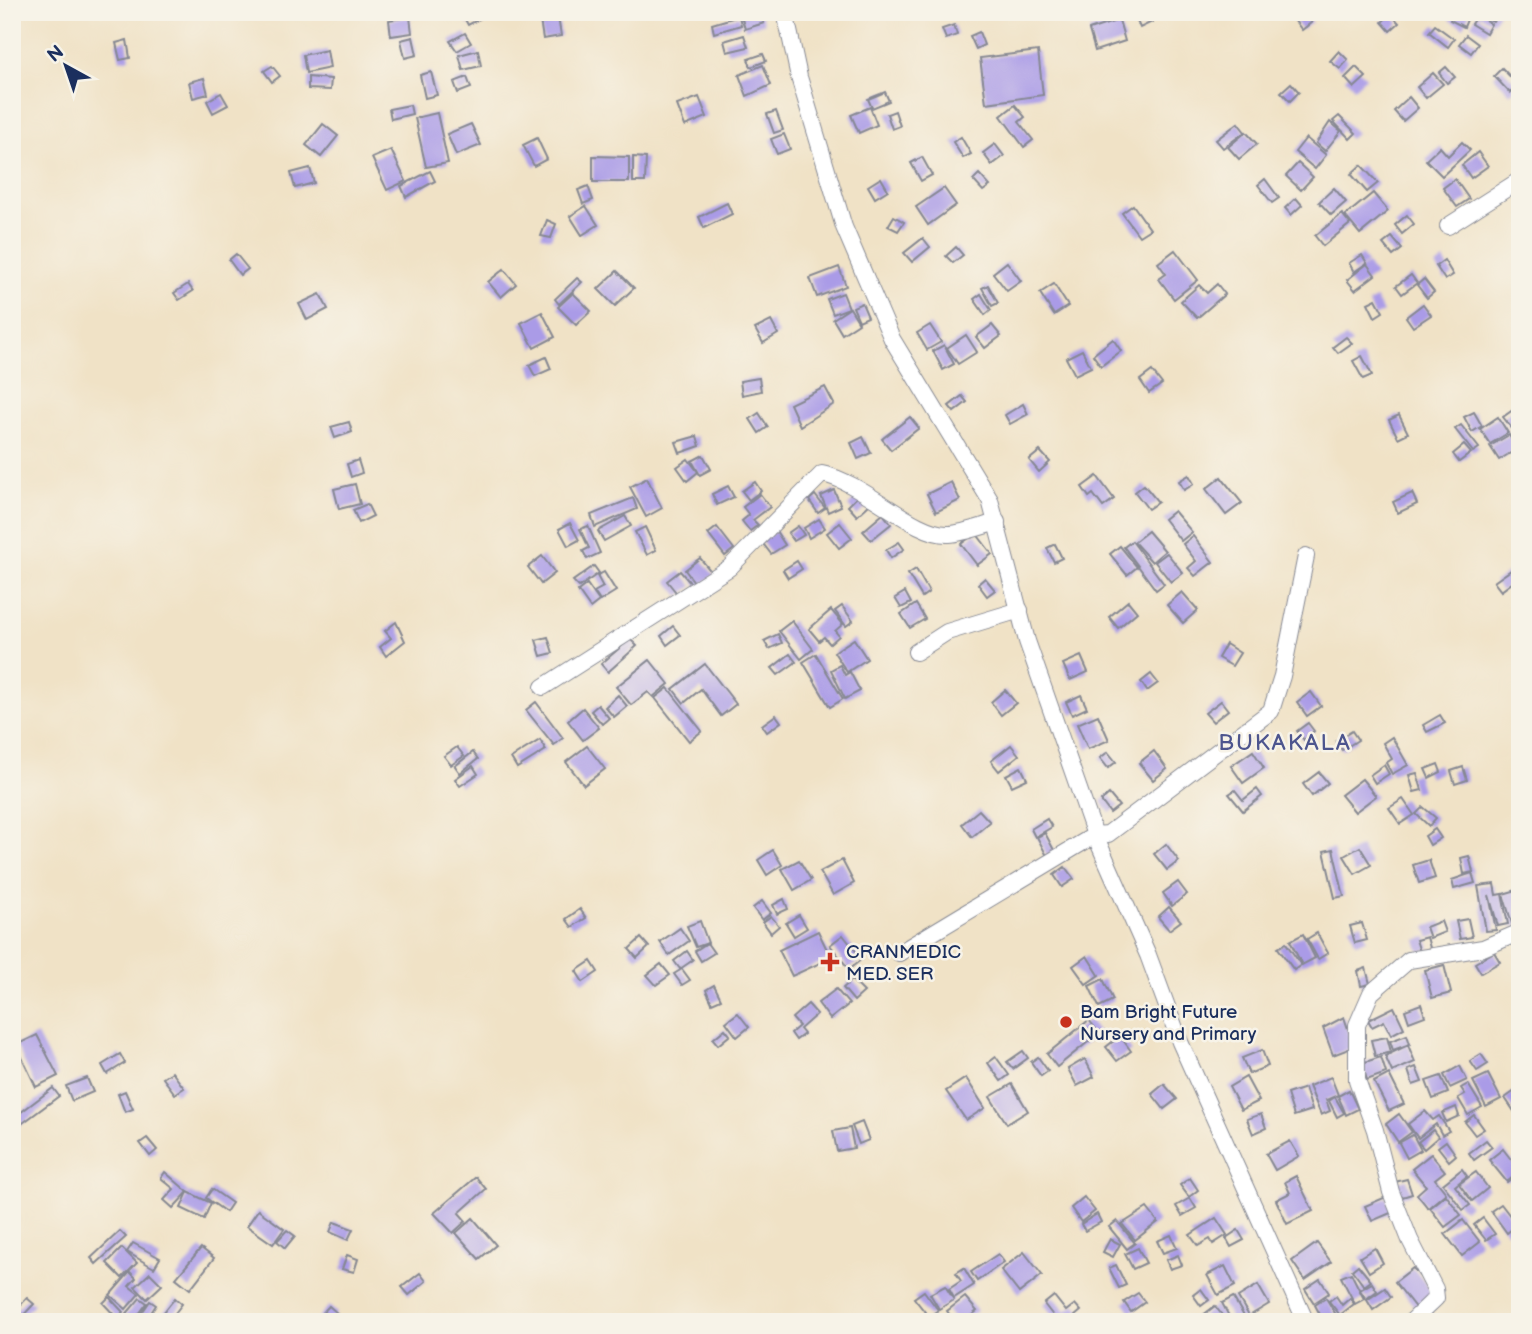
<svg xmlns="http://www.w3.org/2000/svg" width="1532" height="1334" font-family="'Balsamiq Sans',sans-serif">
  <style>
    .building { fill: #aa9be7 }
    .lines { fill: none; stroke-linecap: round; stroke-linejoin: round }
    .minor-casing { stroke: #868892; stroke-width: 18 }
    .minor { stroke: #fff; stroke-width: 16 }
    .poi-dot { fill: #c8321e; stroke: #f7f3e8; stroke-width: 2.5 }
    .labels { text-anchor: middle; stroke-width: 5; stroke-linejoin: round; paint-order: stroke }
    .poi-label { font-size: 19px; fill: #1b2f5e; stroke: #f7f3e8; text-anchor: start }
    .quarter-label { font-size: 23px; letter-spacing: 2px; fill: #4d558e; stroke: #f7f3e8 }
  </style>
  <rect width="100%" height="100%" fill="#f7f3e8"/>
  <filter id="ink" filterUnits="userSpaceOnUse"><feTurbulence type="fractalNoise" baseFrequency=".0143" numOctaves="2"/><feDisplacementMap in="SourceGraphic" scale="14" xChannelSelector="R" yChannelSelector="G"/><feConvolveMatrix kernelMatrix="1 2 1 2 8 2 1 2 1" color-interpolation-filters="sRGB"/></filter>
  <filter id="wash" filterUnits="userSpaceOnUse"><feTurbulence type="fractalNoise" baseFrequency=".00686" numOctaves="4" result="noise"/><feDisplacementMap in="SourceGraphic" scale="28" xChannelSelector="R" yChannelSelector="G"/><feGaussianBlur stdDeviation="1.57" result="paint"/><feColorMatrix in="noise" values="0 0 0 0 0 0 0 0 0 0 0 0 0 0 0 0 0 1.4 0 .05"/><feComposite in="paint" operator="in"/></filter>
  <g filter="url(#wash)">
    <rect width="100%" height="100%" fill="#f0e2c6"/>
    <g id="blocks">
      <g class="building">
        <polygon points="461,12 478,12 481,18 468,25"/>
        <polygon points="740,12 760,12 764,23 745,29"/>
        <polygon points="1133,12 1147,12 1152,22 1140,28"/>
        <polygon points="1297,12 1305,12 1312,22 1302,30 1291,16"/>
        <polygon points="1453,12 1470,12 1464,27 1450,20"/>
        <polygon points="1474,12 1497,12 1499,13 1493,22"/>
        <polygon points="1391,14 1399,23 1390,31 1382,22"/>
        <polygon points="1477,15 1491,24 1486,33 1471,24"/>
        <polygon points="739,16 741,25 714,33 712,24"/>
        <polygon points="410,17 412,33 391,36 389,20"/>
        <polygon points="558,17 561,36 543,39 540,20"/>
        <polygon points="1119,20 1125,41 1095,51 1089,30"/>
        <polygon points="954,25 957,35 946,39 942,29"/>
        <polygon points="1435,25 1454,39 1448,47 1429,32"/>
        <polygon points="979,32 984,45 976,49 970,36"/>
        <polygon points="465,33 471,43 457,51 450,41"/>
        <polygon points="744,35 748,47 727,52 724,41"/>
        <polygon points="1466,35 1478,44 1471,53 1459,44"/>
        <polygon points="413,37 417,55 405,58 401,40"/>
        <polygon points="127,40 130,58 120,60 116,43"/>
        <polygon points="327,50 330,68 306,73 303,55"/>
        <polygon points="478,50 481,66 463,70 459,55"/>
        <polygon points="1038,51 1043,95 986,103 980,58"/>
        <polygon points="1339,51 1348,60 1340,69 1330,61"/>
        <polygon points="763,54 766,61 751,67 748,59"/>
        <polygon points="763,65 771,85 747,96 739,75"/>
        <polygon points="272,66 280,76 272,82 264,71"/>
        <polygon points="1356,67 1366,77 1354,88 1345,78"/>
        <polygon points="1446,67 1455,77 1447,83 1439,73"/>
        <polygon points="1502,68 1518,85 1510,93 1494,76"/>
        <polygon points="431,72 437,95 425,98 420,75"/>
        <polygon points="1433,73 1443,84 1426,98 1417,87"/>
        <polygon points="308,77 331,79 330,90 308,89"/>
        <polygon points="467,77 471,88 458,93 454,82"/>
        <polygon points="204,78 208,94 193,98 189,82"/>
        <polygon points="1291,83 1299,92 1290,101 1281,92"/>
        <polygon points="885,92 889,101 872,108 868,99"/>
        <polygon points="221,93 228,105 213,113 207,101"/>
        <polygon points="699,97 707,117 685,126 677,105"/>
        <polygon points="1409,97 1418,108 1403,121 1394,111"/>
        <polygon points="410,105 412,114 391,119 389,109"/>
        <polygon points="1015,105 1025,117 1019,122 1033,140 1024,147 1001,116"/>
        <polygon points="870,107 877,125 859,133 851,115"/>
        <polygon points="776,111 783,130 774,133 767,114"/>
        <polygon points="895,111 900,126 892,129 887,114"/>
        <polygon points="437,113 448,163 426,167 415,118"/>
        <polygon points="1339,116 1356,133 1350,139 1333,121"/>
        <polygon points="1330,122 1341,131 1325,151 1316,143"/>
        <polygon points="1238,123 1245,132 1223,148 1216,140"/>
        <polygon points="323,124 338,136 321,157 306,145"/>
        <polygon points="471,124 481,145 456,155 447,134"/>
        <polygon points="1246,132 1257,144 1239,159 1228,147"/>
        <polygon points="784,134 790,149 777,154 771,139"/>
        <polygon points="961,137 971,154 963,158 953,142"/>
        <polygon points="537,138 547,159 534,166 523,145"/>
        <polygon points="1306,138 1326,155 1315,169 1295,152"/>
        <polygon points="1462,142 1470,150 1442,176 1426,160 1440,147 1448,156"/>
        <polygon points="995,144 1004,156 992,165 983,153"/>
        <polygon points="391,150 406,181 387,190 372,158"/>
        <polygon points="1478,152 1488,166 1471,178 1462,165"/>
        <polygon points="593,156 629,157 629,182 593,182"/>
        <polygon points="633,157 646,158 645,182 633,182"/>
        <polygon points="922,157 932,175 921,181 911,163"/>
        <polygon points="1298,163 1313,177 1301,190 1286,176"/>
        <polygon points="1361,165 1378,183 1367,192 1351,174"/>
        <polygon points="310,168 314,183 295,188 291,173"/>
        <polygon points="430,171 435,181 406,197 401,186"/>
        <polygon points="979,174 990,186 983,191 973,180"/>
        <polygon points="881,178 888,190 875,198 868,186"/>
        <polygon points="1265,179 1279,198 1272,203 1258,185"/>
        <polygon points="1455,179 1469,199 1457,207 1443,188"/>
        <polygon points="588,186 593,200 583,204 578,190"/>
        <polygon points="944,188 956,205 928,225 916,207"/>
        <polygon points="1334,188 1346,202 1331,215 1319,202"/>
        <polygon points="1373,193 1388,211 1360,234 1345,216"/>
        <polygon points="1296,198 1302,205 1291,215 1285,208"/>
        <polygon points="727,203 732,214 704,228 699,217"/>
        <polygon points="1133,205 1150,229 1139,236 1122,213"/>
        <polygon points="586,206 598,225 582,235 570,216"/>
        <polygon points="1342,214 1350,224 1323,246 1315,236"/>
        <polygon points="1407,215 1414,224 1402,234 1395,225"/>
        <polygon points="894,216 904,222 898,231 888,226"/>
        <polygon points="547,220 556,224 551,238 541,236"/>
        <polygon points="1392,237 1402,249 1393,256 1383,244"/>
        <polygon points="923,238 930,247 912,262 904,253"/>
        <polygon points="956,247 963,255 953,263 946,256"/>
        <polygon points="1175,250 1198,280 1174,299 1159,279 1166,274 1158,263"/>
        <polygon points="236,254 248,269 240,275 229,260"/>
        <polygon points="1362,255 1367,263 1354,272 1349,263"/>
        <polygon points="1444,260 1453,275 1445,280 1436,266"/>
        <polygon points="1007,262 1021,281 1007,291 993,273"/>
        <polygon points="1367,264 1375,275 1355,290 1347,280"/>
        <polygon points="839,267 846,286 817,297 810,278"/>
        <polygon points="504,269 516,284 501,297 488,282"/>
        <polygon points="617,271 634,288 615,306 598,289"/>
        <polygon points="1411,275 1417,283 1402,294 1396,286"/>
        <polygon points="577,278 582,282 559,304 555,299"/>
        <polygon points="1424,279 1434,292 1427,298 1417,285"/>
        <polygon points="188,284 193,291 179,300 174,293"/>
        <polygon points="1054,284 1068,306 1054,315 1040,293"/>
        <polygon points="1217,284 1225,294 1197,318 1181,301 1199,285 1207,293"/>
        <polygon points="988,285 998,303 992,306 982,288"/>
        <polygon points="573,293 591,311 576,325 558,307"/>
        <polygon points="843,293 849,308 833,314 827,299"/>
        <polygon points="320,294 328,309 307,320 299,304"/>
        <polygon points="981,294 991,310 985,315 974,299"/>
        <polygon points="1376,299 1383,312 1375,317 1368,303"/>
        <polygon points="862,303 868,317 859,321 853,307"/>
        <polygon points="1423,304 1431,315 1413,327 1406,317"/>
        <polygon points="850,308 859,323 842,334 833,319"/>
        <polygon points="542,312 555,337 534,348 521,323"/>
        <polygon points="771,321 778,334 763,343 755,329"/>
        <polygon points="930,325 941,342 927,350 917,333"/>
        <polygon points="992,325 1001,336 985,348 976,337"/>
        <polygon points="966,335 977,352 958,364 947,348"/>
        <polygon points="1346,337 1352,343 1338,353 1333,347"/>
        <polygon points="1113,339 1121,351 1101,366 1093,355"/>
        <polygon points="944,345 954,364 943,370 933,351"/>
        <polygon points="1082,350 1091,367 1075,375 1066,358"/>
        <polygon points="1362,356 1372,375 1363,379 1353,361"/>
        <polygon points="546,357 551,369 535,376 529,365"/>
        <polygon points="1152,371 1162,384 1149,393 1140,380"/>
        <polygon points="759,378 761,391 742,395 740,381"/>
        <polygon points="825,387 834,404 800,426 790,404"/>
        <polygon points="962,396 967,402 954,412 949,406"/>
        <polygon points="1023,404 1028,414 1010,424 1005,415"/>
        <polygon points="1517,407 1520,426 1514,431 1503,417"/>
        <polygon points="1474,412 1482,426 1472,432 1464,417"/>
        <polygon points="759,413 768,427 759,433 750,419"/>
        <polygon points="1399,415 1408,433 1398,438 1389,420"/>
        <polygon points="910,417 919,428 891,450 882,439"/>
        <polygon points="1498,417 1508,433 1490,444 1480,429"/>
        <polygon points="349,422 352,432 335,438 331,427"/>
        <polygon points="1461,425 1479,448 1473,452 1455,429"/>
        <polygon points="1509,435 1517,449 1499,460 1490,446"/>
        <polygon points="697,436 700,446 680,453 676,442"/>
        <polygon points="863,437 871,453 858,459 851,443"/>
        <polygon points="1464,445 1471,453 1459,462 1453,454"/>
        <polygon points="1040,451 1050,462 1039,472 1029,460"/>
        <polygon points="703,455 711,469 700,475 692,461"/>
        <polygon points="688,459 698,472 687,481 677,467"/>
        <polygon points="358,460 362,473 351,477 347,464"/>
        <polygon points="1189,475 1194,484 1184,490 1179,481"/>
        <polygon points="1097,476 1114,499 1103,507 1093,494 1089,497 1082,487"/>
        <polygon points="1221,477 1242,503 1226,515 1206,489"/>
        <polygon points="647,478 662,508 646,517 630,487"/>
        <polygon points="755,482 761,491 749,500 742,491"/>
        <polygon points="951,482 960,500 936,512 927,494"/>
        <polygon points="355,484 360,504 339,509 334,489"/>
        <polygon points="1144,485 1158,502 1148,509 1135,492"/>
        <polygon points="728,486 734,497 717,505 712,494"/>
        <polygon points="834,490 841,506 828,512 821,496"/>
        <polygon points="1412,493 1417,504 1398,513 1393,502"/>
        <polygon points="760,494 770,507 753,520 758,525 750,531 742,521 749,515 743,507"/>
        <polygon points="860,494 870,504 857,516 848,506"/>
        <polygon points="815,495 825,508 818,513 809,500"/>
        <polygon points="633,498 637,509 595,527 591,515"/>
        <polygon points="367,504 373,516 359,523 353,510"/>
        <polygon points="1174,511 1192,532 1181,541 1164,519"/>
        <polygon points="883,514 891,524 871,540 863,531"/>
        <polygon points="625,516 631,526 604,541 598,531"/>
        <polygon points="819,519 825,528 809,538 804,528"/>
        <polygon points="570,523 579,540 568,546 559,529"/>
        <polygon points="840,523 852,538 839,548 827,533"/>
        <polygon points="588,526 600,553 587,559 583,551 589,548 580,529"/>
        <polygon points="798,526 804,535 794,541 788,533"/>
        <polygon points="645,527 656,550 647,555 635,532"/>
        <polygon points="717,527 734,549 725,556 708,534"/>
        <polygon points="776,531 785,545 771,554 761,541"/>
        <polygon points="1148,531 1165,551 1152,562 1134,542"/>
        <polygon points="976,533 992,554 977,565 961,544"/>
        <polygon points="1193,536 1213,562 1195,576 1188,568 1196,561 1183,544"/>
        <polygon points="1132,541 1164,584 1156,590 1124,547"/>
        <polygon points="899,542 904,549 891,558 886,550"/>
        <polygon points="1055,544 1062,558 1054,562 1047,548"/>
        <polygon points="1120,546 1137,567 1127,575 1110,554"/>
        <polygon points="1167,553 1183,573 1171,582 1155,562"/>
        <polygon points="542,556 555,573 541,584 528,567"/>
        <polygon points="700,558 714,575 698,587 685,570"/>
        <polygon points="797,561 802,569 788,578 783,570"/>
        <polygon points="594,566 599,573 579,587 573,581"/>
        <polygon points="1514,568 1520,577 1501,591 1494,582"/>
        <polygon points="916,569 929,592 922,597 908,574"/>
        <polygon points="680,571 693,586 679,596 667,581"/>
        <polygon points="604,572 616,591 600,601 594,592 603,587 597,576"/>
        <polygon points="985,578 995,590 987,596 978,584"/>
        <polygon points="587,584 599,601 590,608 578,591"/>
        <polygon points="905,592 911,603 901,608 895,598"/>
        <polygon points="1182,592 1198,610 1183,623 1167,605"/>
        <polygon points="1128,601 1137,612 1118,628 1109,617"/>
        <polygon points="916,604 925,619 910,628 901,614"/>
        <polygon points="842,606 853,621 846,626 835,611"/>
        <polygon points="831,610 843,624 835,631 839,636 830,644 824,637 819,641 809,629"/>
        <polygon points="792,621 813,649 801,659 779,631"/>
        <polygon points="396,622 405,641 386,656 380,647 391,638 385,631"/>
        <polygon points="673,626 680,635 667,645 661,636"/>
        <polygon points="778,634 782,643 769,649 764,641"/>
        <polygon points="548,637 553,653 541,656 536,640"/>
        <polygon points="630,639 637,646 608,672 601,664"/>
        <polygon points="854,639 867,659 847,672 834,652"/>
        <polygon points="1226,644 1240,653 1232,666 1218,658"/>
        <polygon points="790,654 796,662 778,675 772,668"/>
        <polygon points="816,654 843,699 830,707 803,662"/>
        <polygon points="1081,656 1088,672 1070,680 1063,664"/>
        <polygon points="650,660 669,684 653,697 648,692 631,705 616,687"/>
        <polygon points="705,664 736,704 721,716 701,689 684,703 673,689"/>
        <polygon points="840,665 845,675 850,672 860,691 845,699 831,670"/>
        <polygon points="1151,674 1158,683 1147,691 1141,682"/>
        <polygon points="668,688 702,731 689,741 655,698"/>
        <polygon points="1005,690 1016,703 1001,715 991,702"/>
        <polygon points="1311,692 1321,706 1307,716 1297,702"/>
        <polygon points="618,695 627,706 614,717 605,707"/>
        <polygon points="1081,695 1087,708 1072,715 1066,702"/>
        <polygon points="1221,701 1228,710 1213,722 1205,713"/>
        <polygon points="536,702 563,738 554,745 526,710"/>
        <polygon points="598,705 609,718 602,724 591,711"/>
        <polygon points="583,708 599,728 583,740 568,721"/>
        <polygon points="776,715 781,722 767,732 762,725"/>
        <polygon points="1098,715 1109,740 1088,749 1077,724"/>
        <polygon points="1440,715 1445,723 1427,732 1423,725"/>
        <polygon points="1308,723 1314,731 1304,740 1297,731"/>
        <polygon points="1352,731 1358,740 1342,750 1336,741"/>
        <polygon points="1392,737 1408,765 1392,774 1386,763 1392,759 1383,743"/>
        <polygon points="540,740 546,750 517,768 511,758"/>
        <polygon points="1011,745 1019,755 999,771 991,761"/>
        <polygon points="587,746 605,769 584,785 566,762"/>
        <polygon points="457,747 464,756 451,765 444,756"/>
        <polygon points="1154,751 1167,769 1153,780 1139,763"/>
        <polygon points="1253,751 1264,768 1243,783 1231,766"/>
        <polygon points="473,752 478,759 460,773 455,766"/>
        <polygon points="1108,752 1116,762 1108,768 1100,758"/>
        <polygon points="1438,764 1441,772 1429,778 1425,769"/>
        <polygon points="1384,765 1389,774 1375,783 1370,775"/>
        <polygon points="473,766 478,774 460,786 455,779"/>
        <polygon points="1021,767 1027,779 1012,786 1006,775"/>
        <polygon points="1463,767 1467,780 1455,784 1451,771"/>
        <polygon points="1319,772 1328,783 1312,796 1303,784"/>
        <polygon points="1417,773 1422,790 1414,792 1409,775"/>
        <polygon points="1362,779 1376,796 1355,812 1341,795"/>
        <polygon points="1257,789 1262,796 1243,811 1229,794 1235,790 1243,800"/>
        <polygon points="1109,794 1119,806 1110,813 1101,801"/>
        <polygon points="1403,799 1414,815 1400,824 1389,808"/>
        <polygon points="1423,807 1436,818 1429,826 1416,814"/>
        <polygon points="979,810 990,822 972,837 962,824"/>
        <polygon points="1047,819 1052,827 1035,837 1031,829"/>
        <polygon points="1435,829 1441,838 1430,845 1425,836"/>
        <polygon points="1045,833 1055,852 1047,856 1037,837"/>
        <polygon points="1166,844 1179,861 1167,870 1154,854"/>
        <polygon points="1360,847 1371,865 1355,874 1344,856"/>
        <polygon points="1333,849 1344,896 1335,898 1324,851"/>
        <polygon points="773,850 782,865 767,875 758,860"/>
        <polygon points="1469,856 1473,872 1464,874 1461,858"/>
        <polygon points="799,860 811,880 794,890 782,869"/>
        <polygon points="842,860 854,883 833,895 820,872"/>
        <polygon points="1429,860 1435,878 1419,883 1413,865"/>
        <polygon points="1065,867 1074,879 1062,887 1054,875"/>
        <polygon points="1472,873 1475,883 1454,889 1452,880"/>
        <polygon points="1178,882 1187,894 1172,906 1163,893"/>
        <polygon points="1494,884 1496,895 1502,894 1508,924 1498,926 1489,895 1496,930 1486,931 1478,886"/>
        <polygon points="1520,889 1520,925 1513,927 1503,894"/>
        <polygon points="784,899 788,909 777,914 773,905"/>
        <polygon points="762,901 771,913 762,920 753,908"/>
        <polygon points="1169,907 1181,921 1169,930 1158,917"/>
        <polygon points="580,909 586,918 572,927 566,919"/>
        <polygon points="799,915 807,928 794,936 786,923"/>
        <polygon points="771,916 779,926 771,933 763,922"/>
        <polygon points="1468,919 1472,937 1460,939 1456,921"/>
        <polygon points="700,921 708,943 696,947 687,926"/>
        <polygon points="1441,921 1445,932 1430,938 1426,927"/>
        <polygon points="1362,923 1367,940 1355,943 1350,926"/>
        <polygon points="680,928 689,941 669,955 660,942"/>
        <polygon points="818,931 831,958 792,976 779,950"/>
        <polygon points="1317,933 1328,953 1318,959 1307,939"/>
        <polygon points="1303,934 1315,958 1302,965 1290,941"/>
        <polygon points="843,935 862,959 849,969 830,945"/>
        <polygon points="1427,937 1430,948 1420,952 1416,940"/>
        <polygon points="641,938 649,947 637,958 629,949"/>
        <polygon points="707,943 714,953 701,961 695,951"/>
        <polygon points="1286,943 1301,965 1294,970 1278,948"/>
        <polygon points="687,951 693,960 680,969 674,961"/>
        <polygon points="1494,952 1500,962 1481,973 1475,963"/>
        <polygon points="1087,956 1099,975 1086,984 1073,966"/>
        <polygon points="591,961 598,972 583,982 576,971"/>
        <polygon points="661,964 670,975 656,985 647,975"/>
        <polygon points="1444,965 1451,993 1432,998 1425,970"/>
        <polygon points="1366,968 1370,984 1361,986 1358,971"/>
        <polygon points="682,969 690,980 682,985 674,974"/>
        <polygon points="1103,979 1113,1000 1099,1007 1089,986"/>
        <polygon points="852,980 864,992 854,1001 843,988"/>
        <polygon points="714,985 721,999 712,1003 706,990"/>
        <polygon points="836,989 849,1004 830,1019 818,1003"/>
        <polygon points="808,1004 817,1014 800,1029 804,1034 796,1040 791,1033 799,1026 792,1018"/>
        <polygon points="1421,1004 1425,1016 1409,1022 1405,1010"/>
        <polygon points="1394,1007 1404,1028 1391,1035 1384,1021 1372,1027 1368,1020"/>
        <polygon points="738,1013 749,1027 737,1037 726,1022"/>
        <polygon points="1344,1017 1354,1047 1333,1055 1323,1028"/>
        <polygon points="1089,1020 1099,1033 1057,1067 1047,1054"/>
        <polygon points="725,1029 730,1035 718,1045 713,1039"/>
        <polygon points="37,1035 58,1076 36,1087 16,1045"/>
        <polygon points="1407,1035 1410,1044 1393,1050 1390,1041"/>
        <polygon points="1120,1036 1131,1051 1117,1061 1106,1047"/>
        <polygon points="1387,1037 1391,1052 1375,1056 1371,1040"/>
        <polygon points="1408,1045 1415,1062 1392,1072 1385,1056"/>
        <polygon points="1262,1050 1268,1066 1249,1074 1242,1058"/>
        <polygon points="1023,1051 1028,1058 1013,1069 1007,1062"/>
        <polygon points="120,1054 125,1063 107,1074 102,1065"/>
        <polygon points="1481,1054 1488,1064 1477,1071 1470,1061"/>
        <polygon points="996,1057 1009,1075 1001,1081 988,1063"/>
        <polygon points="1038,1057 1048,1071 1041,1076 1031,1062"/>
        <polygon points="1381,1057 1386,1073 1367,1080 1362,1063"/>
        <polygon points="1085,1059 1094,1077 1077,1086 1068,1069"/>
        <polygon points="1460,1066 1467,1080 1450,1088 1444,1075"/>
        <polygon points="1416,1067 1422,1082 1413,1085 1408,1070"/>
        <polygon points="172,1072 184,1088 175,1094 163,1078"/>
        <polygon points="1389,1074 1404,1104 1389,1111 1374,1082"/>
        <polygon points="1488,1074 1501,1099 1486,1107 1473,1081"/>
        <polygon points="1441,1076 1448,1093 1433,1099 1426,1081"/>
        <polygon points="1246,1077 1259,1101 1241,1110 1229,1087"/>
        <polygon points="1331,1077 1338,1095 1326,1100 1330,1111 1321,1115 1309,1086"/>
        <polygon points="87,1078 93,1092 72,1101 66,1086"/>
        <polygon points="966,1078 985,1108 966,1120 946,1091"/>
        <polygon points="1012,1084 1028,1111 1007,1124 990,1097"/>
        <polygon points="1164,1084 1177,1099 1164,1109 1152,1094"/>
        <polygon points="1468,1084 1482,1107 1468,1115 1458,1098 1465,1094 1461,1088"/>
        <polygon points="53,1088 59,1096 12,1131 12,1119"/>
        <polygon points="1305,1088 1312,1110 1294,1116 1287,1094"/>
        <polygon points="1349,1090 1358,1109 1346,1115 1338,1096"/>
        <polygon points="125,1091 133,1109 125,1112 118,1094"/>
        <polygon points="1515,1091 1520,1098 1520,1120 1505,1098"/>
        <polygon points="1335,1097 1344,1113 1337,1117 1329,1101"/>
        <polygon points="1456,1107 1459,1116 1446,1122 1442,1113"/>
        <polygon points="1425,1111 1433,1120 1439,1116 1449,1131 1442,1135 1436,1124 1418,1138 1408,1124"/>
        <polygon points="1261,1114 1266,1128 1253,1134 1247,1119"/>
        <polygon points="1399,1114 1412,1132 1398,1142 1386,1124"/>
        <polygon points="1474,1115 1484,1129 1475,1135 1465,1122"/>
        <polygon points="862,1122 869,1140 859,1144 852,1126"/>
        <polygon points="850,1128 854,1148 837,1151 833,1131"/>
        <polygon points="1433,1130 1438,1137 1424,1149 1418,1142"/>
        <polygon points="1413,1135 1421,1150 1407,1158 1399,1143"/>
        <polygon points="147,1138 157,1150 150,1156 140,1143"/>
        <polygon points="1486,1140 1492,1147 1474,1160 1469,1153"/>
        <polygon points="1290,1141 1299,1156 1275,1170 1266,1154"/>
        <polygon points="1446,1141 1456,1155 1449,1161 1438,1147"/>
        <polygon points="1503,1149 1520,1171 1507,1182 1489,1160"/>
        <polygon points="1431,1154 1445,1171 1435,1179 1446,1193 1428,1208 1417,1194 1426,1186 1412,1169"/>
        <polygon points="1462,1169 1467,1176 1455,1186 1470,1205 1463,1210 1443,1184"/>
        <polygon points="165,1172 188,1192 173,1208 164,1200 174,1189 161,1178"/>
        <polygon points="1476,1172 1488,1188 1472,1201 1459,1184"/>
        <polygon points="1296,1176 1313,1211 1287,1224 1276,1200 1290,1193 1285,1182"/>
        <polygon points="476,1177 486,1189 459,1213 466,1221 453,1233 434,1213"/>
        <polygon points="1190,1178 1198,1190 1189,1197 1180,1185"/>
        <polygon points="1407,1179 1412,1194 1399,1198 1395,1182"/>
        <polygon points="212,1189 232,1203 226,1212 206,1198"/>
        <polygon points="188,1192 211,1203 204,1219 181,1208"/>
        <polygon points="1446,1195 1461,1215 1445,1227 1430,1208"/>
        <polygon points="1084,1197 1095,1211 1081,1222 1071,1208"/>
        <polygon points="1386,1197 1393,1212 1372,1221 1365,1206"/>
        <polygon points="1190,1198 1196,1208 1182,1216 1176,1206"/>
        <polygon points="1501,1204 1517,1225 1507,1233 1491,1211"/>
        <polygon points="1147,1208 1158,1222 1135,1240 1122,1224"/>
        <polygon points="258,1210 284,1229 273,1244 247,1226"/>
        <polygon points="1097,1214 1101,1222 1085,1231 1081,1224"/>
        <polygon points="473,1218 496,1245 479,1259 456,1233"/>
        <polygon points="1216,1218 1227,1235 1213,1244 1210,1239 1198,1246 1190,1235"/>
        <polygon points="1483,1218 1495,1234 1486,1240 1474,1225"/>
        <polygon points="1463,1220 1480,1242 1462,1256 1445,1234"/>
        <polygon points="1117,1221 1135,1243 1127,1249 1109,1227"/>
        <polygon points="334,1222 353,1229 348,1240 330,1232"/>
        <polygon points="287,1230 295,1236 285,1248 277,1241"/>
        <polygon points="1238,1230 1244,1240 1231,1247 1226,1238"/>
        <polygon points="120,1231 126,1237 96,1264 91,1258"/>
        <polygon points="1171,1235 1177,1248 1163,1253 1157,1241"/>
        <polygon points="1110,1239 1120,1244 1113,1257 1103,1252"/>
        <polygon points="133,1243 160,1258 154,1268 127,1252"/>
        <polygon points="1317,1243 1331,1262 1305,1280 1292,1261"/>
        <polygon points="122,1248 137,1263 122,1278 107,1263"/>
        <polygon points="201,1248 214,1258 190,1289 176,1278"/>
        <polygon points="1138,1248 1146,1263 1133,1269 1125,1254"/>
        <polygon points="1375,1248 1383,1263 1369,1272 1360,1257"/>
        <polygon points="1024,1252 1042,1275 1019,1293 1001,1270"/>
        <polygon points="998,1254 1004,1262 977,1281 971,1272"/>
        <polygon points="347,1255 358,1259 354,1272 342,1269"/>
        <polygon points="1178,1255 1182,1265 1170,1269 1166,1260"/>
        <polygon points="1116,1265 1126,1285 1119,1288 1109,1268"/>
        <polygon points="1358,1265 1371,1281 1364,1286 1352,1270"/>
        <polygon points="1225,1266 1235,1286 1218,1295 1207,1275"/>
        <polygon points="964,1268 974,1285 954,1298 949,1289 961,1281 956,1273"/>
        <polygon points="1413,1268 1435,1296 1417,1310 1395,1282"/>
        <polygon points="130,1272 136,1278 129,1286 139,1294 126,1309 110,1295"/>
        <polygon points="150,1273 162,1285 147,1299 135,1287"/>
        <polygon points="420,1273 426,1281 409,1295 402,1287"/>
        <polygon points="1351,1273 1364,1299 1355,1304 1341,1277"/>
        <polygon points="1320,1279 1329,1293 1314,1303 1305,1289"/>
        <polygon points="1372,1283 1377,1291 1366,1299 1360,1290"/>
        <polygon points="1258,1285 1269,1304 1249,1316 1238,1297"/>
        <polygon points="945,1286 954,1300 939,1309 930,1294"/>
        <polygon points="1385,1288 1391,1297 1373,1310 1367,1300"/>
        <polygon points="1201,1289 1209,1300 1201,1306 1193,1295"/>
        <polygon points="924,1291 938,1310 929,1317 914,1298"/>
        <polygon points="1138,1293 1145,1302 1131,1312 1124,1302"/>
        <polygon points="1054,1296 1066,1311 1075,1304 1081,1311 1068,1322 1058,1322 1044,1304"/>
        <polygon points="1336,1296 1342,1305 1350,1298 1354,1304 1340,1315 1329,1301"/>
        <polygon points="109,1297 123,1312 117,1318 103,1303"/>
        <polygon points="965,1297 977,1311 963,1322 955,1322 947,1311"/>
        <polygon points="1233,1297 1245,1318 1238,1322 1232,1322 1222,1303"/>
        <polygon points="27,1298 34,1304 17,1322 12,1314"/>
        <polygon points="140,1298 147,1303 136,1318 141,1322 127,1322 123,1318"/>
        <polygon points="175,1298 182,1304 168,1322 156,1322"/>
        <polygon points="1326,1298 1336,1315 1324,1322 1315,1305"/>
        <polygon points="150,1301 156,1305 145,1322 139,1317"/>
        <polygon points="329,1306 337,1313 329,1322 323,1322 318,1318"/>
        <polygon points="1215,1306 1225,1319 1221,1322 1194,1322"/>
      </g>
    </g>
  </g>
  <g filter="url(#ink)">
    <use href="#blocks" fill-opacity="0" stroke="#868892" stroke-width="2"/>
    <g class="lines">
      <g class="minor-casing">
        <g id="minor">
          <polyline points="785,12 799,77 844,227 892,339 990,500 1027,641 1095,835 1148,955 1180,1042 1306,1322"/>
          <polyline points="1448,226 1520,180"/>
          <polyline points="916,652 947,632 1020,610"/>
          <path d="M543,687L729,568L822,474C864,482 914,536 949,534C964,533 982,526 997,522"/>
          <polyline points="899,953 1095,835 1108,834 1271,711 1282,676 1306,556"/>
          <polyline points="1411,1322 1436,1298 1435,1289 1410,1240 1391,1192 1375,1130 1357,1080 1357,1025 1371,993 1409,960 1483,948 1520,932"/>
        </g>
      </g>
      <use href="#minor" class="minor"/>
    </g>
  </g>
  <g class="poi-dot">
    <path d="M826.5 951.5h7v7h7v7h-7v7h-7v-7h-7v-7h7z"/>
    <circle cx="1066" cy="1022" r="7"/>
  </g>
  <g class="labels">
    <g class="poi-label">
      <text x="846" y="958">CRANMEDIC<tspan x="846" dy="22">MED. SER</tspan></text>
      <text x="1080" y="1018">Bam Bright Future<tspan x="1080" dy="22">Nursery and Primary</tspan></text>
    </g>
    <g class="quarter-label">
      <text x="1285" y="750">BUKAKALA</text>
    </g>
  </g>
  <rect width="1532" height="1334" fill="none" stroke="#f7f3e8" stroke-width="42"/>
  <g transform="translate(66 66) rotate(320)" stroke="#f7f3e8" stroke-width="5" paint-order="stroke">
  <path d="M0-5L12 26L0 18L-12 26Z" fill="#1b2f5e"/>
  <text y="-10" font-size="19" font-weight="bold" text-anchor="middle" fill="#1b2f5e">N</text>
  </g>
</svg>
